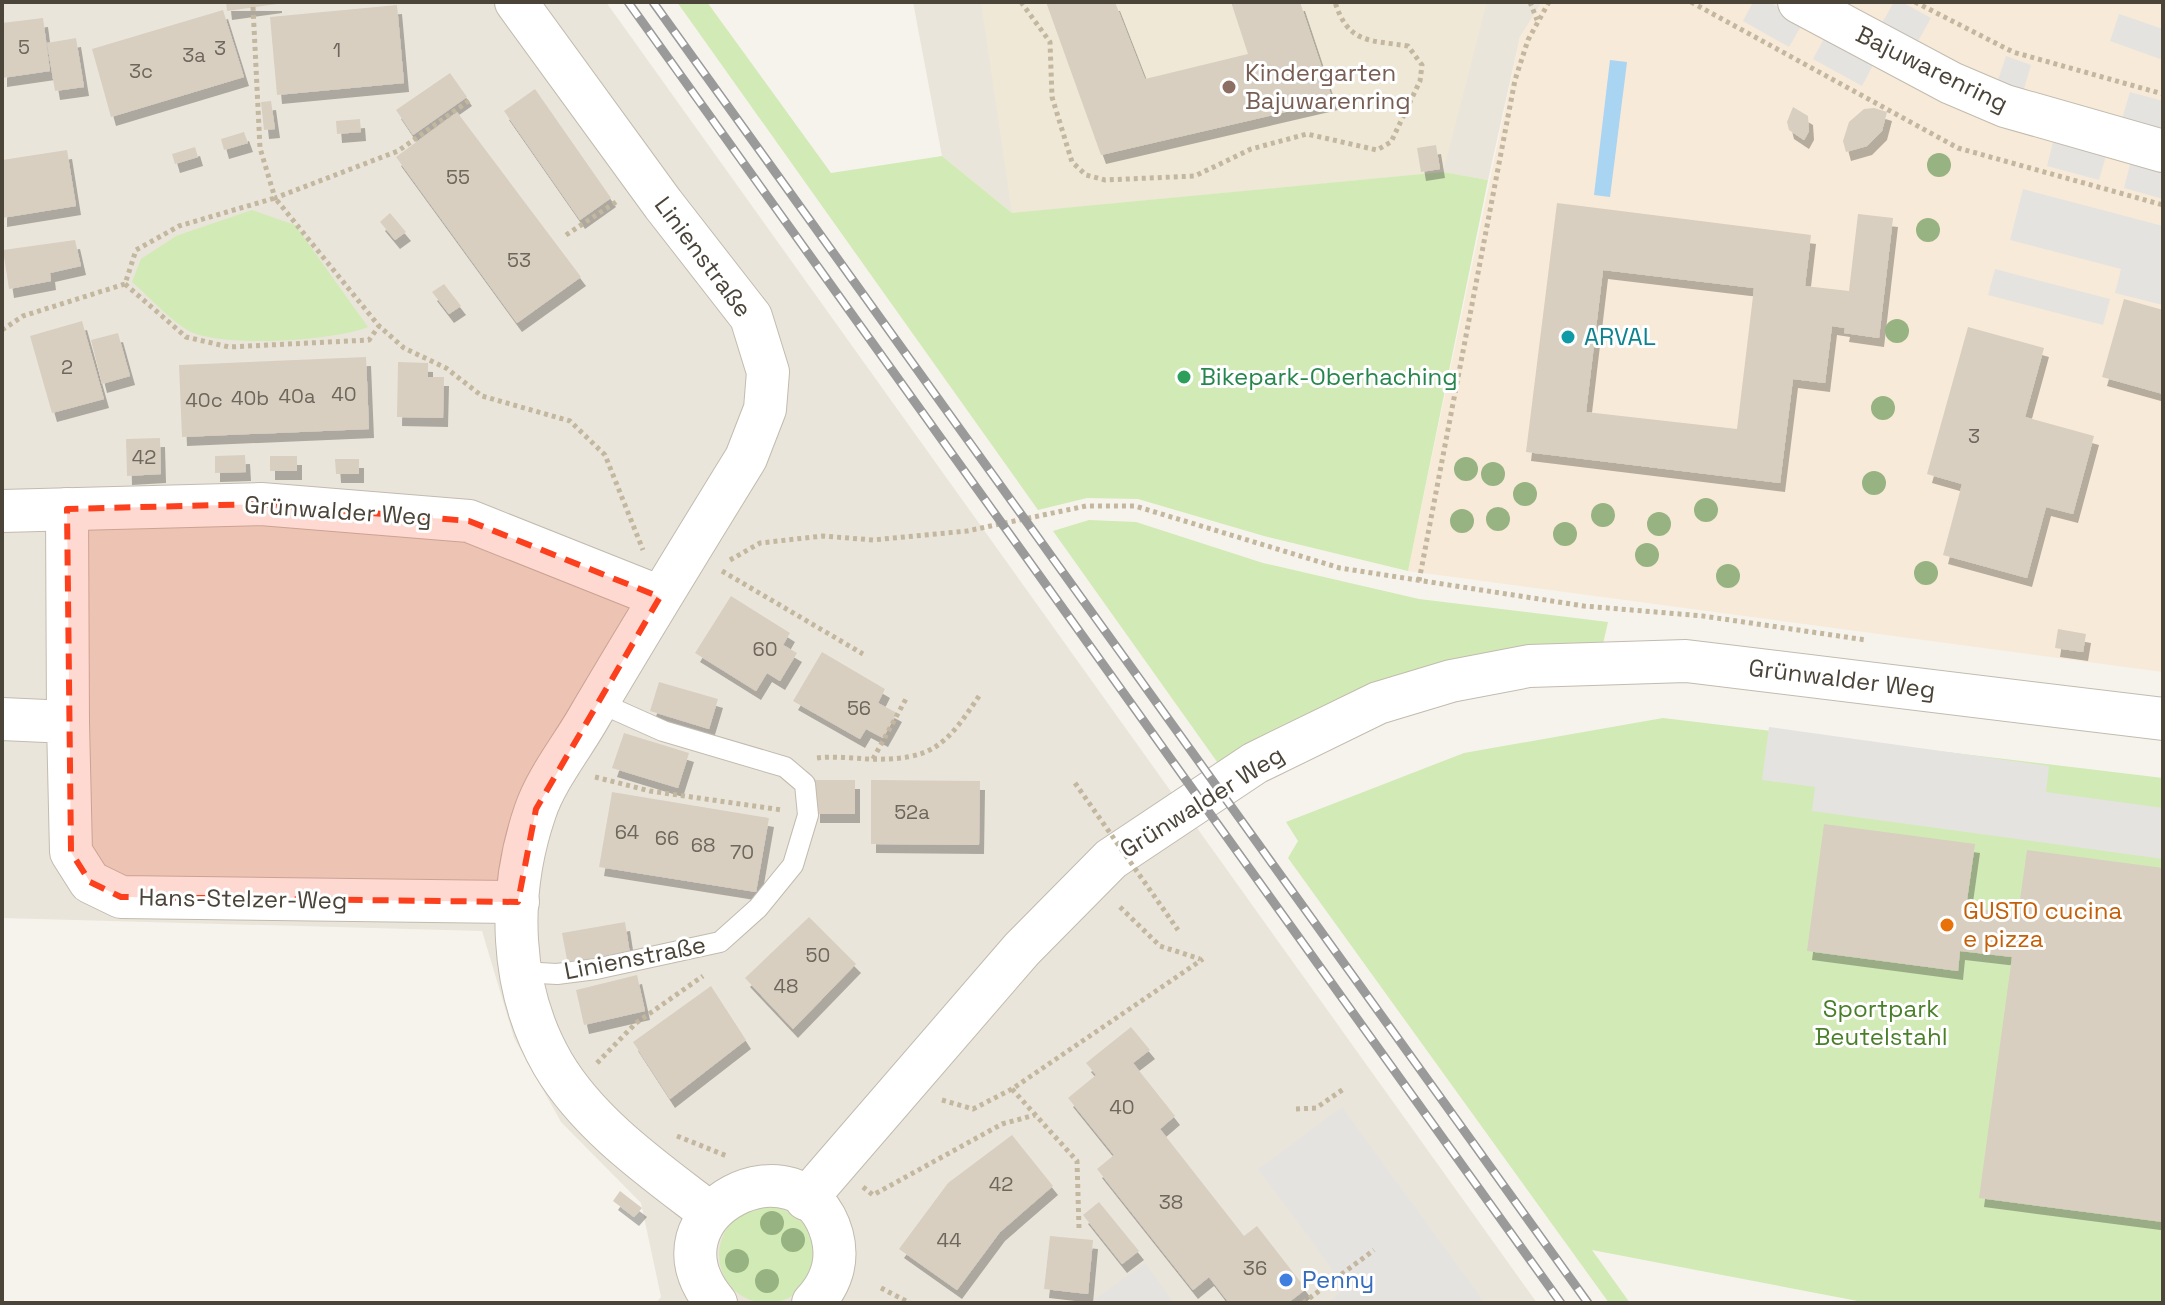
<svg xmlns="http://www.w3.org/2000/svg" width="2165" height="1305" font-family="'Space Grotesk',sans-serif">
  <style>
    .residential { fill: #eae5da }
    .commercial { fill: #f7ead8 }
    .education { fill: #efe8d6 }
    .green { fill: #d2eab5 }
    .parking { fill: #e5e3e0 }
    .water { fill: #a9d4f2 }
    .building { fill: #d8cfc1; fill-rule: evenodd; filter: url(#shadow) }
    .lines { fill: none; stroke-linecap: round; stroke-linejoin: round }
    .lane-casing { stroke: #c2bbae; stroke-width: 22 }
    .street-casing { stroke: #c2bbae; stroke-width: 44 }
    .path { stroke: #c4b79f; stroke-width: 5; stroke-dasharray: 4 4; stroke-linecap: butt }
    .lane { stroke: #fff; stroke-width: 20 }
    .street { stroke: #fff; stroke-width: 42 }
    .rail-casing { stroke: #9a9a9a; stroke-width: 9 }
    .rail { stroke: #fff; stroke-width: 6; stroke-dasharray: 18; stroke-linecap: butt }
    .path-bridge { stroke: #c4b79f; stroke-width: 5; stroke-dasharray: 4 4; stroke-linecap: butt }
    .tree { fill: #97b381 }
    .marked { fill: #fc3f1d; fill-opacity: 0.2; stroke: #fc3f1d; stroke-width: 6; stroke-dasharray: 16 10; stroke-linejoin: round }
    .education-dot { fill: #8d6e63; stroke: #fff; stroke-width: 3 }
    .culture-dot { fill: #0f9aa8; stroke: #fff; stroke-width: 3 }
    .leisure-dot { fill: #2e9e5b; stroke: #fff; stroke-width: 3 }
    .food-dot { fill: #e8710a; stroke: #fff; stroke-width: 3 }
    .shop-dot { fill: #3f7fe0; stroke: #fff; stroke-width: 3 }
    .labels { text-anchor: middle; stroke-width: 6; stroke-linejoin: round; paint-order: stroke }
    .number-label { font-size: 20px; fill: #6e675b }
    .street-label { font-size: 24px; fill: #4b4439; stroke: #fff }
    .education-label { font-size: 24px; fill: #785e54; stroke: #fff; text-anchor: start }
    .culture-label { font-size: 24px; fill: #0d838f; stroke: #fff; text-anchor: start }
    .leisure-label { font-size: 24px; fill: #27864d; stroke: #fff; text-anchor: start }
    .food-label { font-size: 24px; fill: #c56008; stroke: #fff; text-anchor: start }
    .park-label { font-size: 24px; fill: #4a7f2a; stroke: #fff }
    .shop-label { font-size: 24px; fill: #366cbe; stroke: #fff; text-anchor: start }
  </style>
  <defs>
    <filter id="shadow"><feDropShadow dx="5" dy="9" stdDeviation="0" flood-color="#0004"/></filter>
  </defs>
  <rect width="100%" height="100%" fill="#f6f3ec"/>
  <g class="residential">
    <polygon points="2,2 606,2 1537,1303 656,1303 661,1297 641,1203 561,1122 514,1038 482,931 2,918"/>
    <polygon points="913,2 1542,2 1520,37 1488,180 1442,172 1012,213 942,156"/>
  </g>
  <polygon class="commercial" points="1542,2 2163,2 2163,672 1408,571 1520,37"/>
  <polygon class="education" points="981,2 1487,2 1443,172 1012,213"/>
  <g class="green">
    <polygon points="677,2 707,2 831,173 942,156 1012,213 1443,172 1488,180 1408,571 1264,536 1138,499 1087,498 1038,510"/>
    <path d="M252,210L295,225L368,327C334,341 222,348 189,331C169,320 150,297 132,282L141,259L176,236Z"/>
    <polygon points="1089,520 1136,522 1263,563 1419,599 1608,622 1603,644 1220,766 1053,531"/>
    <polygon points="1663,718 2163,778 2163,1303 1868,1303 1592,1250 1630,1303 1609,1303 1288,858 1298,841 1286,822 1464,753"/>
    <circle cx="767" cy="1255" r="48"/>
  </g>
  <g class="parking">
    <polygon points="1753,2 1769,2 1804,21 1789,47 1743,21"/>
    <polygon points="1894,2 1902,2 1931,18 1917,43 1882,23"/>
    <polygon points="2119,14 2163,29 2163,60 2110,41"/>
    <polygon points="1826,35 1875,61 1862,86 1813,59"/>
    <polygon points="2006,56 2031,65 2023,92 1997,83"/>
    <polygon points="2130,92 2163,101 2163,130 2122,119"/>
    <polygon points="2054,138 2107,152 2099,180 2047,166"/>
    <polygon points="2131,161 2163,170 2163,199 2124,188"/>
    <polygon points="2023,189 2163,226 2163,305 2115,293 2121,269 2010,240"/>
    <polygon points="1995,269 2110,299 2103,325 1988,295"/>
    <polygon points="1769,727 2049,766 2046,792 2163,808 2163,859 1812,811 1815,787 1762,780"/>
    <polygon points="1342,1107 1485,1303 1327,1303 1346,1288 1258,1169"/>
    <polygon points="1145,1263 1174,1303 1089,1303 1090,1303"/>
  </g>
  <polygon class="water" points="1610,60 1627,62 1610,197 1594,195"/>
  <g class="building">
    <polygon points="226,2 277,2 277,4 227,11"/>
    <polygon points="1046,2 1115,2 1145,79 1248,54 1231,2 1300,2 1333,101 1101,155"/>
    <polygon points="397,5 404,83 277,95 270,17"/>
    <polygon points="223,10 244,77 111,117 92,49"/>
    <polygon points="43,18 50,71 2,78 2,23"/>
    <polygon points="76,38 84,87 55,91 47,43"/>
    <polygon points="450,73 467,97 413,135 396,110"/>
    <polygon points="535,89 611,198 580,220 504,111"/>
    <polygon points="271,101 275,129 264,130 261,102"/>
    <polygon points="1793,107 1808,116 1809,131 1804,140 1789,130 1787,122"/>
    <polygon points="1874,108 1887,112 1882,131 1867,146 1846,152 1843,141 1849,122 1864,109"/>
    <polygon points="457,112 581,277 517,323 396,157"/>
    <polygon points="360,119 361,132 337,134 336,121"/>
    <polygon points="244,132 248,143 224,150 221,139"/>
    <polygon points="1436,145 1440,169 1421,172 1417,148"/>
    <polygon points="195,147 198,157 175,164 172,154"/>
    <polygon points="67,150 76,206 2,218 2,160"/>
    <path d="M1557,203L1811,235L1805,286L1849,291L1858,214L1893,218L1879,338L1844,333L1845,328L1832,326L1825,383L1793,379L1780,483L1526,452ZM1603,270L1754,288L1737,429L1586,412Z"/>
    <polygon points="390,213 406,232 395,240 380,222"/>
    <polygon points="75,240 81,266 50,273 51,281 9,289 3,250"/>
    <polygon points="444,284 461,306 449,314 432,292"/>
    <polygon points="2124,299 2163,310 2163,394 2102,377"/>
    <polygon points="82,321 104,399 52,413 30,336"/>
    <polygon points="1968,327 2044,348 2025,417 2094,436 2073,514 2046,507 2027,578 1943,555 1962,484 1927,474"/>
    <polygon points="118,333 130,376 102,384 91,340"/>
    <polygon points="366,357 369,429 182,437 179,365"/>
    <polygon points="398,362 428,363 428,377 444,377 443,418 397,417"/>
    <polygon points="160,438 161,474 127,476 126,439"/>
    <polygon points="245,455 246,472 215,473 215,456"/>
    <rect x="270" y="456" width="27" height="15"/>
    <polygon points="335,459 359,459 359,474 336,474"/>
    <polygon points="731,596 790,633 783,645 797,653 780,681 767,673 756,691 695,653"/>
    <polygon points="2058,629 2086,634 2083,652 2055,648"/>
    <polygon points="822,652 885,689 878,703 897,713 883,738 866,729 860,739 793,701"/>
    <polygon points="659,682 718,699 709,729 650,711"/>
    <polygon points="624,733 689,753 678,788 612,768"/>
    <rect x="815" y="780" width="40" height="34"/>
    <polygon points="871,780 980,781 979,845 871,844"/>
    <polygon points="612,792 769,818 756,892 599,867"/>
    <polygon points="1824,824 1975,844 1966,907 2018,914 2027,850 2163,868 2163,1222 1979,1198 2012,957 1960,951 1958,971 1807,951"/>
    <polygon points="809,917 856,964 793,1029 745,978"/>
    <polygon points="625,922 630,954 568,965 562,933"/>
    <polygon points="637,975 645,1011 584,1025 576,990"/>
    <polygon points="711,986 746,1040 670,1099 633,1042"/>
    <polygon points="1131,1027 1150,1050 1133,1063 1175,1116 1160,1129 1244,1236 1257,1226 1306,1289 1288,1303 1229,1303 1209,1277 1193,1290 1097,1169 1114,1155 1068,1098 1096,1075 1086,1063"/>
    <polygon points="1012,1135 1053,1186 1000,1232 957,1290 899,1249 948,1183"/>
    <polygon points="620,1191 642,1208 634,1217 613,1201"/>
    <polygon points="1099,1202 1139,1251 1122,1264 1083,1215"/>
    <polygon points="1050,1236 1093,1240 1088,1294 1044,1289"/>
  </g>
  <g class="lines">
    <g class="lane-casing">
      <polyline id="lane" points="520,972 557,974 596,969 720,942 758,908 793,865 808,815 805,784 785,767 663,731 598,702"/>
    </g>
    <g class="street-casing">
      <g id="street">
        <path d="M516,2L663,204L751,317L768,372L765,409L746,458C693,544 640,630 589,717C572,747 546,779 535,812C507,894 509,988 553,1064C589,1125 654,1170 710,1213"/>
        <polyline points="1799,2 1951,83 2005,106 2163,151"/>
        <polyline points="67,509 68,722"/>
        <polyline points="2,511 261,504 469,521 660,597"/>
        <polyline points="2,719 68,722 71,852 90,882 121,897 518,902"/>
        <polyline points="806,1199 1022,949 1111,859 1255,763 1378,703 1451,681 1529,666 1686,661 2163,719"/>
        <path d="M716,1303C638,1211 803,1131 832,1235C839,1261 831,1284 813,1303"/>
      </g>
    </g>
    <g class="path">
      <path d="M1021,2L1050,42L1052,97L1072,162L1086,175L1105,180L1195,176L1251,149L1307,134L1377,150L1391,142L1420,81L1422,65L1408,46C1370,40 1348,44 1335,2"/>
      <polyline points="1530,2 1537,20"/>
      <polyline points="1691,2 1958,148 2163,205"/>
      <polyline points="1915,2 2013,52 2163,94"/>
      <polyline points="253,7 260,148 275,198 398,151 470,100"/>
      <polyline points="566,235 616,202"/>
      <polyline points="125,284 186,337 229,347 369,340 379,326"/>
      <polyline points="2,330 23,316 125,284 136,250 179,226 275,198 379,326 404,348 446,368 482,396 570,421 605,455 643,550"/>
      <polyline points="730,560 760,543 823,536 873,540 967,531 1086,506 1135,506 1340,568 1584,606 1703,616 1866,640"/>
      <polyline points="722,571 863,654"/>
      <polyline points="1419,581 1515,80 1528,40 1549,2"/>
      <path d="M817,758C833,756 851,758 867,759C933,761 946,746 981,693"/>
      <polyline points="873,759 907,697"/>
      <polyline points="595,777 650,791 782,810"/>
      <polyline points="1120,907 1160,946 1200,959"/>
      <polyline points="597,1063 636,1023 703,976"/>
      <polyline points="1012,1089 1077,1161 1079,1228"/>
      <polyline points="942,1100 973,1109 1012,1089 1203,959"/>
      <polyline points="1296,1109 1316,1108 1345,1088"/>
      <polyline points="677,1136 727,1156"/>
      <polyline points="863,1187 873,1195 1002,1124 1035,1115"/>
      <polyline points="881,1288 910,1303"/>
      <polyline points="1303,1303 1374,1250"/>
    </g>
    <use href="#lane" class="lane"/>
    <use href="#street" class="street"/>
    <g class="rail-casing">
      <g id="rail">
        <polyline points="628,2 1561,1303"/>
        <polyline points="653,2 1588,1303"/>
      </g>
    </g>
    <use href="#rail" class="rail"/>
    <polyline class="path-bridge" points="1075,783 1178,930"/>
  </g>
  <g class="tree">
    <circle cx="1939" cy="165" r="12"/>
    <circle cx="1928" cy="230" r="12"/>
    <circle cx="1897" cy="331" r="12"/>
    <circle cx="1883" cy="408" r="12"/>
    <circle cx="1466" cy="469" r="12"/>
    <circle cx="1493" cy="474" r="12"/>
    <circle cx="1874" cy="483" r="12"/>
    <circle cx="1525" cy="494" r="12"/>
    <circle cx="1706" cy="510" r="12"/>
    <circle cx="1603" cy="515" r="12"/>
    <circle cx="1498" cy="519" r="12"/>
    <circle cx="1462" cy="521" r="12"/>
    <circle cx="1659" cy="524" r="12"/>
    <circle cx="1565" cy="534" r="12"/>
    <circle cx="1647" cy="555" r="12"/>
    <circle cx="1926" cy="573" r="12"/>
    <circle cx="1728" cy="576" r="12"/>
    <circle cx="772" cy="1223" r="12"/>
    <circle cx="793" cy="1240" r="12"/>
    <circle cx="737" cy="1261" r="12"/>
    <circle cx="767" cy="1281" r="12"/>
  </g>
  <path class="marked" d="M261,504L469,521L660,597L536,809L518,902L121,897L90,882L71,852L67,509Z"/>
  <circle class="education-dot" cx="1229" cy="87" r="8"/>
  <circle class="culture-dot" cx="1568" cy="337" r="8"/>
  <circle class="leisure-dot" cx="1184" cy="377" r="8"/>
  <circle class="food-dot" cx="1947" cy="925" r="8"/>
  <circle class="shop-dot" cx="1286" cy="1280" r="8"/>
  <g class="labels">
    <g class="number-label">
      <text x="24" y="54">5</text>
      <text x="220" y="55">3</text>
      <text x="337" y="57">1</text>
      <text x="194" y="62">3a</text>
      <text x="141" y="78">3c</text>
      <text x="458" y="184">55</text>
      <text x="519" y="267">53</text>
      <text x="67" y="374">2</text>
      <text x="344" y="401">40</text>
      <text x="297" y="403">40a</text>
      <text x="250" y="405">40b</text>
      <text x="204" y="407">40c</text>
      <text x="1974" y="443">3</text>
      <text x="144" y="464">42</text>
      <text x="765" y="656">60</text>
      <text x="859" y="715">56</text>
      <text x="912" y="819">52a</text>
      <text x="627" y="839">64</text>
      <text x="667" y="845">66</text>
      <text x="703" y="852">68</text>
      <text x="742" y="859">70</text>
      <text x="818" y="962">50</text>
      <text x="786" y="993">48</text>
      <text x="1122" y="1114">40</text>
      <text x="1001" y="1191">42</text>
      <text x="1171" y="1209">38</text>
      <text x="949" y="1247">44</text>
      <text x="1255" y="1275">36</text>
    </g>
    <g class="street-label">
      <text transform="translate(1932 69) rotate(26)" y="8">Bajuwarenring</text>
      <text transform="translate(703 257) rotate(53)" y="8">Linienstraße</text>
      <text transform="translate(338 511) rotate(4)" y="8">Grünwalder Weg</text>
      <text transform="translate(1842 679) rotate(7)" y="8">Grünwalder Weg</text>
      <text transform="translate(1202 802) rotate(-32)" y="8">Grünwalder Weg</text>
      <text transform="translate(243 899) rotate(1)" y="8">Hans-Stelzer-Weg</text>
      <text transform="translate(635 958) rotate(-11)" y="8">Linienstraße</text>
    </g>
    <g class="education-label">
      <text x="1245" y="81">Kindergarten<tspan x="1245" dy="28">Bajuwarenring</tspan></text>
    </g>
    <g class="culture-label">
      <text x="1584" y="345">ARVAL</text>
    </g>
    <g class="leisure-label">
      <text x="1200" y="385">Bikepark-Oberhaching</text>
    </g>
    <g class="food-label">
      <text x="1963" y="919">GUSTO cucina<tspan x="1963" dy="28">e pizza</tspan></text>
    </g>
    <g class="park-label">
      <text x="1881" y="1017">Sportpark<tspan x="1881" dy="28">Beutelstahl</tspan></text>
    </g>
    <g class="shop-label">
      <text x="1302" y="1288">Penny</text>
    </g>
  </g>
  <rect width="2165" height="1305" fill="none" stroke="#4b4439" stroke-width="8"/>
</svg>
